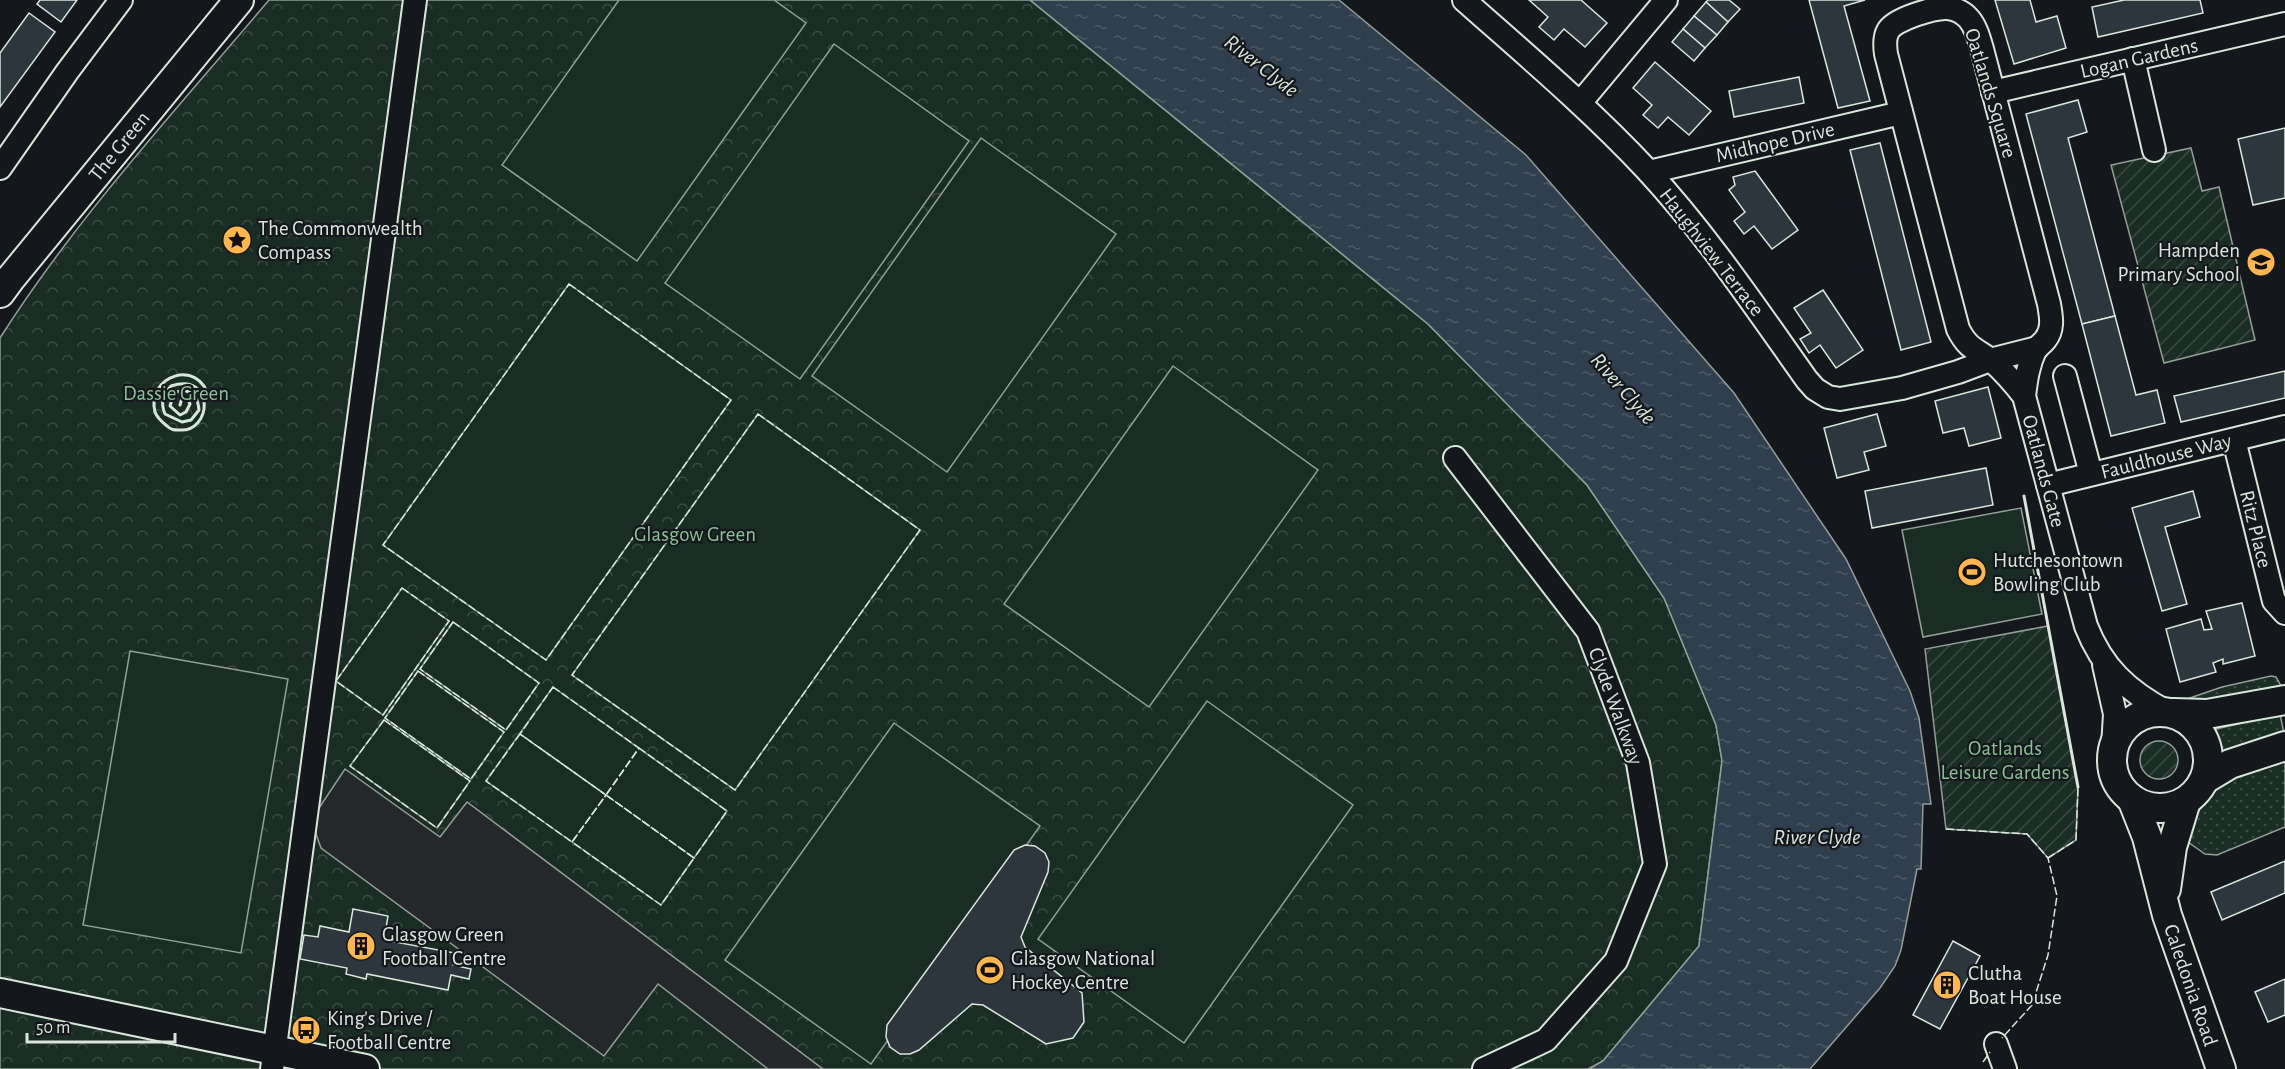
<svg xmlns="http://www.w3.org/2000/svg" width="2285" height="1069" font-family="'Alegreya Sans',sans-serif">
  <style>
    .grass { fill: url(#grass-dots); stroke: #939e99; stroke-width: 1.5 }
    .park { fill: url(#park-crowns); stroke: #939e99; stroke-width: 1.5 }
    .garden { fill: url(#garden-furrows); stroke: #939e99; stroke-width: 1.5 }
    .pitch { fill: #1a2d24; stroke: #939e99; stroke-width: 1.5 }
    .parking { fill: #24282b; stroke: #939e99; stroke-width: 1.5 }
    .water { fill: url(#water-ripples); stroke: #939e99; stroke-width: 1.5 }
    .building { fill: #2c363c; stroke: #d8e6dc; stroke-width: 1.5 }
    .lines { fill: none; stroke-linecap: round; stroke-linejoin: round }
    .minor-casing { stroke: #d8e6dc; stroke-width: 26 }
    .major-casing { stroke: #d8e6dc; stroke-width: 32 }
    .minor { stroke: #14181c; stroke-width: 22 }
    .major { stroke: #14181c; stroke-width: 28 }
    .fence { stroke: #d8e6dc; stroke-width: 1.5; stroke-dasharray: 8 3; stroke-linecap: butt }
    .wall { stroke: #d8e6dc; stroke-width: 3 }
    .labels { text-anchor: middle; stroke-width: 4.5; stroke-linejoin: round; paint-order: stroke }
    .street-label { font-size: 21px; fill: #d8e6dc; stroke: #14181c }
    .poi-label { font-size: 21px; fill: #d8e6dc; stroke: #14181c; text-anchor: start }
    .park-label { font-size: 21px; fill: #8ac095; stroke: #14181c }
    .water-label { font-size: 22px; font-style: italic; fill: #d8e6dc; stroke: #14181c }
  </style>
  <defs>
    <pattern id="grass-dots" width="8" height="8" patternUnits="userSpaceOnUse" patternTransform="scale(1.5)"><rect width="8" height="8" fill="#1a2d24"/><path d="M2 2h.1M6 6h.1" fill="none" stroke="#3b4b43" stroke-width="1.8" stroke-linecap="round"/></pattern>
    <pattern id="park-crowns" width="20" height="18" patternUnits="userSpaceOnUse" patternTransform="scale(1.5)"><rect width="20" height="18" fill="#1a2d24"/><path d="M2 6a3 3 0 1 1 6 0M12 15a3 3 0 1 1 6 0" fill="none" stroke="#3b4b43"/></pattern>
    <pattern id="garden-furrows" width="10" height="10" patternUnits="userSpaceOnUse" patternTransform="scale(1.5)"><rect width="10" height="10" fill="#1a2d24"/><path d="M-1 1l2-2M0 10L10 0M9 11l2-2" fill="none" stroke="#3b4b43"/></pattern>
    <pattern id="water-ripples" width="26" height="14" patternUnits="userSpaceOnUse" patternTransform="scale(1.5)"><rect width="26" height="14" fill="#2f3f4d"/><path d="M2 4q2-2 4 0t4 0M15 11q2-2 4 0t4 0" fill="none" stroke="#4c5b66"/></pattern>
  </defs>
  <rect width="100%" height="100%" fill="#14181c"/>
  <g class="grass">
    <polygon points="2271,676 2276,677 2281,686 2236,703 2181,701 2222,687"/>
    <polygon points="2280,714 2284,734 2220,756 2212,730"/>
    <path d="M2285,756V827L2217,855L2205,854L2185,840C2197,785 2239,774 2285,756Z"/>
  </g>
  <path class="park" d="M269,0H1030L1428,324L1587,485L1664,598L1716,725L1722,761L1699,946L1603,1061L1588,1069H0V338C77,217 176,110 269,0Z"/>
  <g class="garden">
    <polygon points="2191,148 2202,191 2219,187 2255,340 2164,363 2111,165"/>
    <polygon points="2048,626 2078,787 2076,840 2048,858 2027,834 1946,829 1925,649"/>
    <circle cx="2159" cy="760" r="19"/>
  </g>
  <g class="pitch">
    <polygon points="619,0 774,0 806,23 637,261 502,165"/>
    <polygon points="834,44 969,141 800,379 665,283"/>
    <polygon points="981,138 1116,234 947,472 812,376"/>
    <polygon points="569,284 731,400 546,660 383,545"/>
    <polygon points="1173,366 1318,470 1149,707 1004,604"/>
    <polygon points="758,414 920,530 735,790 572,675"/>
    <polygon points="2021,508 2042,614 1923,637 1902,530"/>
    <polygon points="402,588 449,621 383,715 336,681"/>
    <polygon points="453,622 539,683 506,730 420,669"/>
    <polygon points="130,651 288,679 241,953 83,925"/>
    <polygon points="418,671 504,732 471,779 385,718"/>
    <polygon points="553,687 727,811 661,905 486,781"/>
    <polygon points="1207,701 1353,805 1184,1043 1038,939"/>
    <polygon points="384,720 470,781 437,828 350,766"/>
    <polygon points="894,723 1040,826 871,1064 725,960"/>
  </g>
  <polygon class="parking" points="345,769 440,837 467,802 823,1069 768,1069 658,984 604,1056 321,848 311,820"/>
  <polygon class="water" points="1030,0 1339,0 1526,155 1734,393 1846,559 1910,691 1919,718 1931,804 1923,804 1921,869 1917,869 1901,950 1895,966 1880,988 1810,1069 1589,1069 1603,1061 1699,946 1722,761 1716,725 1664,598 1587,485 1428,324"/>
  <g class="building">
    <polygon points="40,0 77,0 61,22 37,4"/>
    <polygon points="1529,0 1581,0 1607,23 1585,47 1564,29 1554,40 1539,27 1548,17"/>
    <polygon points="1708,0 1729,0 1740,9 1728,22 1706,2"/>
    <polygon points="1809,0 1865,0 1844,6 1870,101 1838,108"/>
    <polygon points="1995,0 2030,0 2036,22 2057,16 2066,48 2014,64"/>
    <polygon points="2124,0 2200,0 2203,13 2098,37 2092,7"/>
    <polygon points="1706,2 1728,22 1717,35 1694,16"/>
    <polygon points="29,13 55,32 0,107 0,53"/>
    <polygon points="1694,16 1717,35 1705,48 1683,29"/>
    <polygon points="1683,29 1705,48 1694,61 1672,42"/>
    <polygon points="1655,62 1711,111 1689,135 1668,117 1658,128 1643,115 1652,105 1633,88"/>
    <polygon points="1799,77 1804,103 1734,117 1729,91"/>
    <polygon points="2078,100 2087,132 2068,138 2115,316 2082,324 2026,114"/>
    <polygon points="2285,128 2285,198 2253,205 2238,139"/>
    <polygon points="1880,143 1931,342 1901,350 1850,150"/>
    <polygon points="1755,171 1798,230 1772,249 1754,226 1744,234 1734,221 1745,212 1729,190 1735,185 1733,177"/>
    <polygon points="1823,290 1863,350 1836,368 1820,345 1809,353 1800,339 1811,333 1794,308"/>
    <polygon points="2115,316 2136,395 2157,390 2165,423 2111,436 2082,324"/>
    <polygon points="2285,371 2285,398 2181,422 2174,396"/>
    <polygon points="1988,387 2001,438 1969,446 1964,428 1943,433 1935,401"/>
    <polygon points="1877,414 1886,446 1864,452 1869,470 1837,478 1824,428"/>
    <polygon points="1986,468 1993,505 1872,528 1865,491"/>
    <polygon points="2193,491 2200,517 2165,527 2187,604 2162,611 2132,508"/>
    <polygon points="2242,603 2255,656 2223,664 2223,659 2213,663 2216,672 2180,682 2166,629 2201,619 2204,630 2212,629 2206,611"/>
    <polygon points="1025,845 1035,846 1045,853 1049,862 1048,872 1021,937 1025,947 1082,993 1084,1022 1073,1038 1046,1044 983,1005 972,1004 919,1050 910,1054 900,1054 890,1047 886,1037 887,1025 1014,850"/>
    <polygon points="2285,861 2285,893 2222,920 2211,892"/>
    <polygon points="353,909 388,916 384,940 455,953 453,965 471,969 469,979 451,975 448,990 367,974 366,979 346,974 347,968 300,959 304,935 318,937 320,926 349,932"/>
    <polygon points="1953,941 1980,956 1940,1029 1913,1015"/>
    <polygon points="2285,979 2285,1015 2268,1022 2255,992"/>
  </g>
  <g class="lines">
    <g class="minor-casing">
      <g id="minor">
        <path d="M1464,0C1526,55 1590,109 1647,170C1707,235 1756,308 1807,380L1815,389L1828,397L1840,399L1902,388L1958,372L1990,360L2037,348"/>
        <polyline points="2133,59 2154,150"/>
        <polyline points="1993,92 2285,24"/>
        <polyline points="1580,103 1666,0"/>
        <polyline points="0,168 67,72 121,0"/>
        <polyline points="1649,172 1901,113"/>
        <polyline points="2065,376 2091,474"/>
        <path d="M2024,396C2026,380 2028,365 2035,350C2038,346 2042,344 2045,340C2054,329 2051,316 2049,304L1982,49C1979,39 1976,27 1969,19C1964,13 1956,9 1948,8C1935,7 1894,19 1888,31C1884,38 1885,47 1886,54L1958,329C1968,349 1976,349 1992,361C2005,372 2014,383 2024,396L2086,626C2102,667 2127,691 2167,712"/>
        <polyline points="2234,440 2274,601 2285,613"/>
        <polyline points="1455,458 1588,631 1638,763 1655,864 1616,961 1546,1040 1484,1069"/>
        <polyline points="2048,485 2285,427"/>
        <polyline points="2104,665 2115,714 2113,747"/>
        <polyline points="1996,1044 2005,1069"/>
        <polyline points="272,1069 415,0"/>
      </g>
    </g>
    <g class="major-casing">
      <g id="major">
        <polyline points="0,293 11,278 239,0"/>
        <circle cx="2160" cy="760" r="48"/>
        <polyline points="2174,713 2207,714 2285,700"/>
        <polyline points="2205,779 2230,764 2285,746"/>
        <polyline points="2132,799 2147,837 2167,915 2221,1069"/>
        <polyline points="2166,889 2172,847 2186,801"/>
        <polyline points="0,993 365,1069"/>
      </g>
    </g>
    <use href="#minor" class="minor"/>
    <use href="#major" class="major"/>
    <g class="fence">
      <polygon points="569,284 731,400 546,660 383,545"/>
      <polygon points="758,414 920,530 735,790 572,675"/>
      <polygon points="402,588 449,621 383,715 336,681"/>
      <polygon points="453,622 539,683 506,730 420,669"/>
      <polygon points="418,671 504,732 471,779 385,718"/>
      <polygon points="553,687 639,748 606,795 520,734"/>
      <polygon points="384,720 470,781 437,828 350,766"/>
      <polygon points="520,734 606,795 572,842 486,781"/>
      <polygon points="639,748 727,811 694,858 606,795"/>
      <polygon points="606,795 694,858 661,905 572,842"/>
      <polyline points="1946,829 2027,834 2048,858 2057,896 2048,955 2032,1005 2002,1038"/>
      <polyline points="2048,858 2076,840 2078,787"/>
      <polyline points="1983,1062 1990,1052"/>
    </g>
    <g class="wall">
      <path d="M180,405L182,398L188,400L190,404L186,412L180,415L170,406L174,393L184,390C195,394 198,399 199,410L191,420L182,422L165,414C160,402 163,395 171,386C216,372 212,433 179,430C174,430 171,430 167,426C162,422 157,418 155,412C146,376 199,357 209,398"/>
      <polyline points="2024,496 2078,787"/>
    </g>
  </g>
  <defs>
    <g id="sight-disc" transform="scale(1.5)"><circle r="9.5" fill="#ffb74d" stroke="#14181c"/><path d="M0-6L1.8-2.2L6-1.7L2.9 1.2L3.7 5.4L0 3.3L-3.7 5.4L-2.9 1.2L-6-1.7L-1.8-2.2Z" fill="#111"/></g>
    <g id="school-disc" transform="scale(1.5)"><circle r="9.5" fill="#ffb74d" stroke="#14181c"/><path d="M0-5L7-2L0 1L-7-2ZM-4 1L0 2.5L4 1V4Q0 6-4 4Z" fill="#111"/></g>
    <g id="stadium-disc" transform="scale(1.5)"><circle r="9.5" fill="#ffb74d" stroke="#14181c"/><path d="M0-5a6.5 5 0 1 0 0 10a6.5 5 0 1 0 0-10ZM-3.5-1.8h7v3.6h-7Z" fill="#111"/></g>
    <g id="building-disc" transform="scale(1.5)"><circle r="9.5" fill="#ffb74d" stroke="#14181c"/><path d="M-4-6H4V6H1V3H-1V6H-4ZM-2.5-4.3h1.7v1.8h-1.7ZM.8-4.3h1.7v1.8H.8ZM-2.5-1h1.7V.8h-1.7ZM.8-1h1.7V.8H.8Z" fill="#111"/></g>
    <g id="bus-disc" transform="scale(1.5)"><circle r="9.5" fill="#ffb74d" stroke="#14181c"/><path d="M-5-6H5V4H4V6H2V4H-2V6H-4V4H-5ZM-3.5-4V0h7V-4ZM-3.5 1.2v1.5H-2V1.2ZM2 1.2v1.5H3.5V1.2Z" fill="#111"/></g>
  </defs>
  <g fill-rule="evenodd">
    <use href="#sight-disc" x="237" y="240"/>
    <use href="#school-disc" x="2261" y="262"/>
    <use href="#stadium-disc" x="1972" y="572"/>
    <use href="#building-disc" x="361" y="946"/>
    <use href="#stadium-disc" x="990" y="970"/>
    <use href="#building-disc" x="1947" y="985"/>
    <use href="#bus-disc" x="306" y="1030"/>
  </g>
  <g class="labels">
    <g class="street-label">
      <text transform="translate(2139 58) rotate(-13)" y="7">Logan Gardens</text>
      <text transform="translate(1991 93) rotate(73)" y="7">Oatlands Square</text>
      <text transform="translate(1775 142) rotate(-13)" y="7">Midhope Drive</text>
      <text transform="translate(119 146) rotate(-51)" y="7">The Green</text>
      <text transform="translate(1712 252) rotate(52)" y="7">Haughview Terrace</text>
      <text transform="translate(2166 456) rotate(-14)" y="7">Fauldhouse Way</text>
      <text transform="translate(2044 471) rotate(75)" y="7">Oatlands Gate</text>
      <text transform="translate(2256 529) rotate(76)" y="7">Ritz Place</text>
      <text transform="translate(1616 706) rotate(70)" y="7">Clyde Walkway</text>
      <text transform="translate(2191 985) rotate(71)" y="7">Caledonia Road</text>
    </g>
    <g class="poi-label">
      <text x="258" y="235">The Commonwealth<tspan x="258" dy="24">Compass</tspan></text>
      <text x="2240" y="257" text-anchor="end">Hampden<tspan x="2240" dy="24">Primary School</tspan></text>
      <text x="1993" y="567">Hutchesontown<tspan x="1993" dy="24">Bowling Club</tspan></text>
      <text x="382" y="941">Glasgow Green<tspan x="382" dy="24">Football Centre</tspan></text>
      <text x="1011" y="965">Glasgow National<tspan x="1011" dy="24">Hockey Centre</tspan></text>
      <text x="1968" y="980">Clutha<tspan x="1968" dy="24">Boat House</tspan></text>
      <text x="327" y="1025">King's Drive /<tspan x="327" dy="24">Football Centre</tspan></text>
    </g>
    <g class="park-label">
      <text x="176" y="400">Dassie Green</text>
      <text x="695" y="541">Glasgow Green</text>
      <text x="2005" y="755">Oatlands<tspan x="2005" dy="24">Leisure Gardens</tspan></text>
    </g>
    <g class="water-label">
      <text transform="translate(1262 65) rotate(38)" y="8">River Clyde</text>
      <text transform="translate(1624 388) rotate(49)" y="8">River Clyde</text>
      <text x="1817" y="844">River Clyde</text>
    </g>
  </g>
  <path d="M27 1033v9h148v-9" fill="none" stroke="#d8e6dc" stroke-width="3"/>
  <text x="36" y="1033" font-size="18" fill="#d8e6dc" stroke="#14181c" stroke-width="4.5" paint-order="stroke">50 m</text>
</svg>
